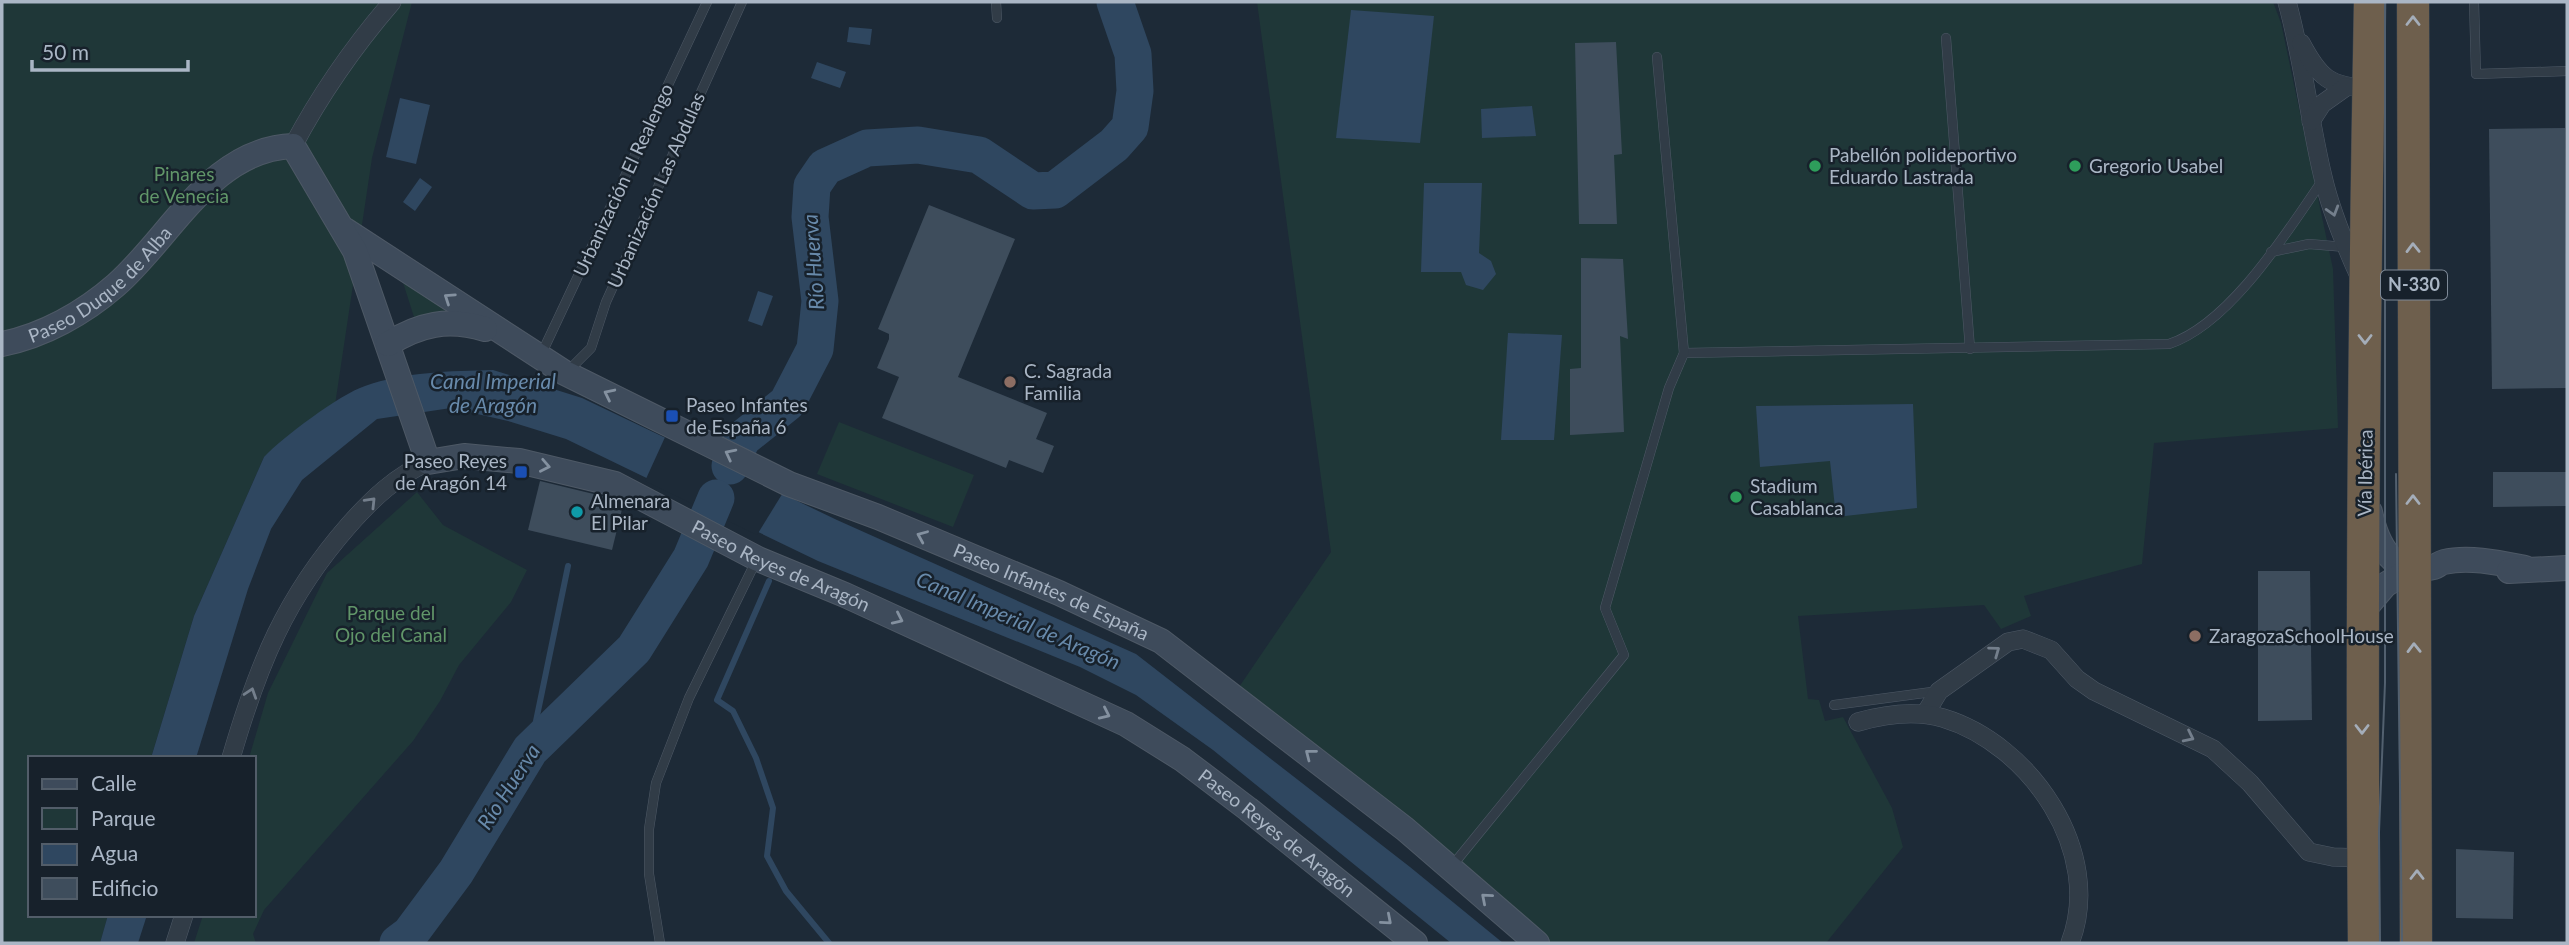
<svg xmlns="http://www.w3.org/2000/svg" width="2569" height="945" font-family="Lato,sans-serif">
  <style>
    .green { fill: #1f3738 }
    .water { fill: #2f4760 }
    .pier { fill: #1d2a37 }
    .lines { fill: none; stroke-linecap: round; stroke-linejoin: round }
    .stream { stroke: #2f4760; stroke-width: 6 }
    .river { stroke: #2f4760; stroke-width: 37 }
    .building { fill: #3e4d5c }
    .lane-casing { stroke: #4e5966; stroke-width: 10 }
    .street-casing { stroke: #4e5966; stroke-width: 19 }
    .secondary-casing { stroke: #4e5966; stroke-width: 26 }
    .highway-casing { stroke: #3c4651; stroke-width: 33 }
    .lane { stroke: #313c47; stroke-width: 9 }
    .street { stroke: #313c47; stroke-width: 18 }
    .secondary { stroke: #3e4b5b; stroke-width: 24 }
    .highway { stroke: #6e5f4d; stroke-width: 32 }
    .tram { stroke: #52606f; stroke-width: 2 }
    .oneway { stroke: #a4adb9 }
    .oneway2 { stroke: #747f8c }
    .oneway3 { stroke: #8491a0 }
    .leisure-dot { fill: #2e9e5b; stroke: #17212b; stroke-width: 2.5 }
    .education-dot { fill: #8d6e63; stroke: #17212b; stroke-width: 2.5 }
    .transit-dot { fill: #1a4fb4; stroke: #17212b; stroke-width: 2.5 }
    .culture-dot { fill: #0f9aa8; stroke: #17212b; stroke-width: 2.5 }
    .labels { text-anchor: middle; stroke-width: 5; stroke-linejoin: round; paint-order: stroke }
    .shield { fill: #17212b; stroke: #7e8997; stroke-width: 2 }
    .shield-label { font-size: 18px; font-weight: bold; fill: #aab6c5 }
    .poi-label { font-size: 19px; fill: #aab6c5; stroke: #17212b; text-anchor: start }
    .park-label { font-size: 19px; fill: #619669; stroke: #17212b }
    .street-label { font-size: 19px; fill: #aab6c5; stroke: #17212b }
    .water-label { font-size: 21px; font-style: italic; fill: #688aab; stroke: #17212b }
  </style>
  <rect width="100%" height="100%" fill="#1d2a37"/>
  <g class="green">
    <polygon points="2,2 412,2 372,158 335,405 264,457 194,616 151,758 30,758 30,915 108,915 100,943 2,943"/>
    <polygon points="1257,2 2273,2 2281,23 2333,269 2338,428 2154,443 2142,564 2024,596 2031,616 2001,629 1984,605 1798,616 1808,699 1819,700 1825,721 1843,717 1892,808 1903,847 1826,943 1541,943 1237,690 1331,552"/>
    <polygon points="399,270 456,310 414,317"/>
    <polygon points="839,422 974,475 953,527 817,474"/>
    <polygon points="417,492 443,525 527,570 511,602 459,665 440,701 413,741 264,910 253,934 256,943 194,943 203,915 254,915 254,758 249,758 268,693 327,573"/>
  </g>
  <g class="water">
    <polygon points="1351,10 1434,16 1420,143 1336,138"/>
    <polygon points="849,27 872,29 870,45 847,42"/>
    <polygon points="817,62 846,72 840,88 811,78"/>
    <polygon points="400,98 430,105 416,164 386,157"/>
    <polygon points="1532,106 1536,136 1482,138 1481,109"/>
    <polygon points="420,178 432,187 415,211 403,202"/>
    <polygon points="1424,183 1482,183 1479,253 1491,261 1496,274 1483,290 1466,285 1461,272 1421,272"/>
    <polygon points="758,291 773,296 762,326 748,321"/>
    <polygon points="1508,333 1562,335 1554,440 1501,440"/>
    <path d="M493,370L582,398L837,520L1136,654L1410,867L1503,943H1451L1213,750L1136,695L1080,667L818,561L566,439L508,421L451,408L377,419L302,480L271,529L248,589L196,758H151L194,616L264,457C282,438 340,394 365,386C404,372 451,371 493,370Z"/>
    <polygon points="1913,404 1917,508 1836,517 1830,461 1760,467 1756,406"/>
    <polygon points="108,915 147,915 138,943 100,943"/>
  </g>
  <polygon class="pier" points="666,435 784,491 757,535 645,481"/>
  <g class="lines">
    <g class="stream">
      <polyline points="769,581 717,700 733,711 756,758 773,808 767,856 786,891 829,943"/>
      <polyline points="530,750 568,566"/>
    </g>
    <g class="river">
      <polyline points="730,466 742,439 787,403 815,349 820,301 810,217 812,186 825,167 867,148 918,145 979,155 1033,191 1055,190 1114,145 1130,127 1135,91 1133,54 1115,2"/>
      <polyline points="398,943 410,934 456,872 530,750 634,649 691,558 716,498"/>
    </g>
  </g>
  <g class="building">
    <polygon points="1616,42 1622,154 1614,155 1617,224 1579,224 1575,43"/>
    <polygon points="2565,128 2567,388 2492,389 2489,129"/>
    <polygon points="929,205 1015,239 958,377 1047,413 1036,439 1054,446 1043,473 1009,460 1006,468 882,418 899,377 877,368 889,339 889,334 878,329"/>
    <polygon points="1581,258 1623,259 1628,339 1620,336 1624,432 1570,435 1570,369 1581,368"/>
    <polygon points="2493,472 2567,472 2567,506 2493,507"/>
    <polygon points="540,481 610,498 623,505 612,550 528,530"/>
    <polygon points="2258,571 2310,571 2312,720 2258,721"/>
    <polygon points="2456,849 2514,852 2513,919 2456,918"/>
  </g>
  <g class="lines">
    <g class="lane-casing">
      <g id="lane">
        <polyline points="996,2 997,18"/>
        <polyline points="2474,2 2476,74 2567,71"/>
        <polyline points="1946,38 1970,349"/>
        <polyline points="2271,252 2309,244 2345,247"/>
        <path d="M1684,353L2169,344C2230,324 2287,232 2322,181"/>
        <polyline points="540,357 707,2"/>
        <polyline points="567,372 591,348 606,302 742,2"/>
        <polyline points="1834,705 1939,691"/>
        <polyline points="1452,866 1624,655 1605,608 1669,388 1684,353 1657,57"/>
        <polyline points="660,943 649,874 649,829 656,783 689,698 757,559"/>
      </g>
    </g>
    <g class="street-casing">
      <g id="street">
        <path d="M2287,2C2303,59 2309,119 2323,177C2331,212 2345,245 2360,278"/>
        <path d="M2301,43C2319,77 2329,87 2368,88"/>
        <polyline points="2311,121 2322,104 2346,87"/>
        <path d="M293,146C320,95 355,45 392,2"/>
        <polyline points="1925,714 1939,691 2008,642 2023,639 2051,650 2077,679 2094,691 2213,749 2250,783 2309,852 2333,857 2363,858"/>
        <path d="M1858,722C1886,714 1915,710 1943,718C2030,744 2105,852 2070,943"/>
        <path d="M231,758C258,665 285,598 349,525C372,499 396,476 428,462"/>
        <polyline points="175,943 184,915"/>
      </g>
    </g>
    <g class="secondary-casing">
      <g id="secondary">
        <path id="s1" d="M345,230L565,373L789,484L878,517L1059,593L1161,641L1405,829L1537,943"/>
        <path id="s2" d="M2,344C43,336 84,313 116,285C171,237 211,149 293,146L355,251L428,462L464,456L519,461L615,484L758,559L845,595L1126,724L1182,759L1248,809L1415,943"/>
        <path d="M388,344C420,324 448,318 485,329"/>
        <path d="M2370,512C2377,545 2393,578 2434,567C2437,566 2440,563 2444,562C2469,556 2500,563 2525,568"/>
        <polyline points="2509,571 2567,568"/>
        <polyline points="2362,612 2385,585 2413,568"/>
      </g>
    </g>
    <g class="highway-casing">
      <g id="highway">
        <polyline points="2413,2 2416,943"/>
        <path d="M2364,943C2361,629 2364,316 2370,2"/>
      </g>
    </g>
    <use href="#lane" class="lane"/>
    <use href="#street" class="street"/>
    <use href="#secondary" class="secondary"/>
    <use href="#highway" class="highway"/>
    <g class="tram">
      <polyline points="2396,474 2402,943"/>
      <polyline points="2380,943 2379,832 2385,683 2385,2"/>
    </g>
  </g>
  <defs><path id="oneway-chevron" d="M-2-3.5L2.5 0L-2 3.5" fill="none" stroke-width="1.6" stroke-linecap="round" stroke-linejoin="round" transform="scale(1.75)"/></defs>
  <g class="oneway">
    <use href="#oneway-chevron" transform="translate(2413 21) rotate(-90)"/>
    <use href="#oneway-chevron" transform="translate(2413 248) rotate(-91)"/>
    <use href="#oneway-chevron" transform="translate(2365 339) rotate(90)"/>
    <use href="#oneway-chevron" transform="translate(2413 500) rotate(-90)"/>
    <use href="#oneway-chevron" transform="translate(2414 648) rotate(-91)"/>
    <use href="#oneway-chevron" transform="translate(2362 729) rotate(90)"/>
    <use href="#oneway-chevron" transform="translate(2417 875) rotate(-90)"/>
  </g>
  <g class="oneway2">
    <use href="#oneway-chevron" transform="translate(2333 211) rotate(73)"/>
    <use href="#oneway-chevron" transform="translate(371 502) rotate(-46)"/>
    <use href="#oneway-chevron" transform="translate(1995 651) rotate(-36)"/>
    <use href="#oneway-chevron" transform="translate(251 693) rotate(-72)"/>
    <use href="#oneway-chevron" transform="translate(2189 737) rotate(26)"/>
  </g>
  <g class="oneway3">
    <use href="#oneway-chevron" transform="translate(449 298) rotate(-146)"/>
    <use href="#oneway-chevron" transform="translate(609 394) rotate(-154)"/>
    <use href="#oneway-chevron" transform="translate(730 454) rotate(-153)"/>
    <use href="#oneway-chevron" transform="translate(545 466) rotate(11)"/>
    <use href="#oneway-chevron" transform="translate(922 536) rotate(-157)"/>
    <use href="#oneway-chevron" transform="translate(898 619) rotate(25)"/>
    <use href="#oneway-chevron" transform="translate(1105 714) rotate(25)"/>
    <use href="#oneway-chevron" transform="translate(1310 754) rotate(-142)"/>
    <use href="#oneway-chevron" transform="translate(1486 898) rotate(-139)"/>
    <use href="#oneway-chevron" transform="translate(1387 920) rotate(41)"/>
  </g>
  <g class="leisure-dot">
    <circle cx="1815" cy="166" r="7"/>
    <circle cx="2075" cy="166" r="7"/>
    <circle cx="1736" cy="497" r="7"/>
  </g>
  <g class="education-dot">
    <circle cx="1010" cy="382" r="7"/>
    <circle cx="2195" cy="636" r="7"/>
  </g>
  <g class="transit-dot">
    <rect x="665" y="409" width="14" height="14" rx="3.5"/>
    <rect x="514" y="465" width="14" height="14" rx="3.5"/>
  </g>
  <circle class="culture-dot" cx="577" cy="512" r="7"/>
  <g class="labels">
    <rect class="shield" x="2381" y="270.5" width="66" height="29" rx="5"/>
    <g class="shield-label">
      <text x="2414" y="291">N-330</text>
    </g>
    <g class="poi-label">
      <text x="1829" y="162">Pabellón polideportivo<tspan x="1829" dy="22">Eduardo Lastrada</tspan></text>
      <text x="2089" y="173">Gregorio Usabel</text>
      <text x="1024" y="378">C. Sagrada<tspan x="1024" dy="22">Familia</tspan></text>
      <text x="686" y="412">Paseo Infantes<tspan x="686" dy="22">de España 6</tspan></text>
      <text x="507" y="468" text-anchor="end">Paseo Reyes<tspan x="507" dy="22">de Aragón 14</tspan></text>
      <text x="1750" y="493">Stadium<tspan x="1750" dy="22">Casablanca</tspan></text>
      <text x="591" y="508">Almenara<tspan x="591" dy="22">El Pilar</tspan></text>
      <text x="2209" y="643">ZaragozaSchoolHouse</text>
    </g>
    <g class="park-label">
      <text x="184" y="181">Pinares<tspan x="184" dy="22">de Venecia</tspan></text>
      <text x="391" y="620">Parque del<tspan x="391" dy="22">Ojo del Canal</tspan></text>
    </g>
    <g class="street-label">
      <text transform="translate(623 180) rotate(-65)" y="7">Urbanización El Realengo</text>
      <text transform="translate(656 190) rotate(-66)" y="7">Urbanización Las Abdulas</text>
      <text dy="7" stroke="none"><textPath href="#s2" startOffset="117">Paseo Duque de Alba</textPath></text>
      <text transform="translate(2365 473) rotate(-89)" y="7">Vía Ibérica</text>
      <text dy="7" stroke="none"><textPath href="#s2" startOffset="1082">Paseo Reyes de Aragón</textPath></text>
      <text dy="7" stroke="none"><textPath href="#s1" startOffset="796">Paseo Infantes de España</textPath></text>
      <text dy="7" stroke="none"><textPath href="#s2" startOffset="1648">Paseo Reyes de Aragón</textPath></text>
    </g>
    <g class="water-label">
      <text transform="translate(814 262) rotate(-94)" y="7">Río Huerva</text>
      <text x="493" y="389">Canal Imperial<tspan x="493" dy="24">de Aragón</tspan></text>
      <text transform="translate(1018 621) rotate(23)" y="7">Canal Imperial de Aragón</text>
      <text transform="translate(509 787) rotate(-57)" y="7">Río Huerva</text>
    </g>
  </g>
  <rect width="2569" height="945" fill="none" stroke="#aab6c5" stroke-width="7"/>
  <rect x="28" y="756" width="228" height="161" fill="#17212b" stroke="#525d69" stroke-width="2"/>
  <rect x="42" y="779" width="35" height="10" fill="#3e4b5b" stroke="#525d69" stroke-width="2"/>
  <text x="91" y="791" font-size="21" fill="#aab6c5">Calle</text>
  <rect x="42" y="808" width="35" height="21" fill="#1f3738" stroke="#525d69" stroke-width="2"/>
  <text x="91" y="826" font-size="21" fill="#aab6c5">Parque</text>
  <rect x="42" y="844" width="35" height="21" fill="#2f4760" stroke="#525d69" stroke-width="2"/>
  <text x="91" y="861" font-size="21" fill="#aab6c5">Agua</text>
  <rect x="42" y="878" width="35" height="21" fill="#3e4d5c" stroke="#525d69" stroke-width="2"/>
  <text x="91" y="896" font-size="21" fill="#aab6c5">Edificio</text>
  <path d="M32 60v10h156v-10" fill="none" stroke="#aab6c5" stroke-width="3.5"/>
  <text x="42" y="60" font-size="21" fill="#aab6c5" stroke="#17212b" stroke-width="5" paint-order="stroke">50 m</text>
</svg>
